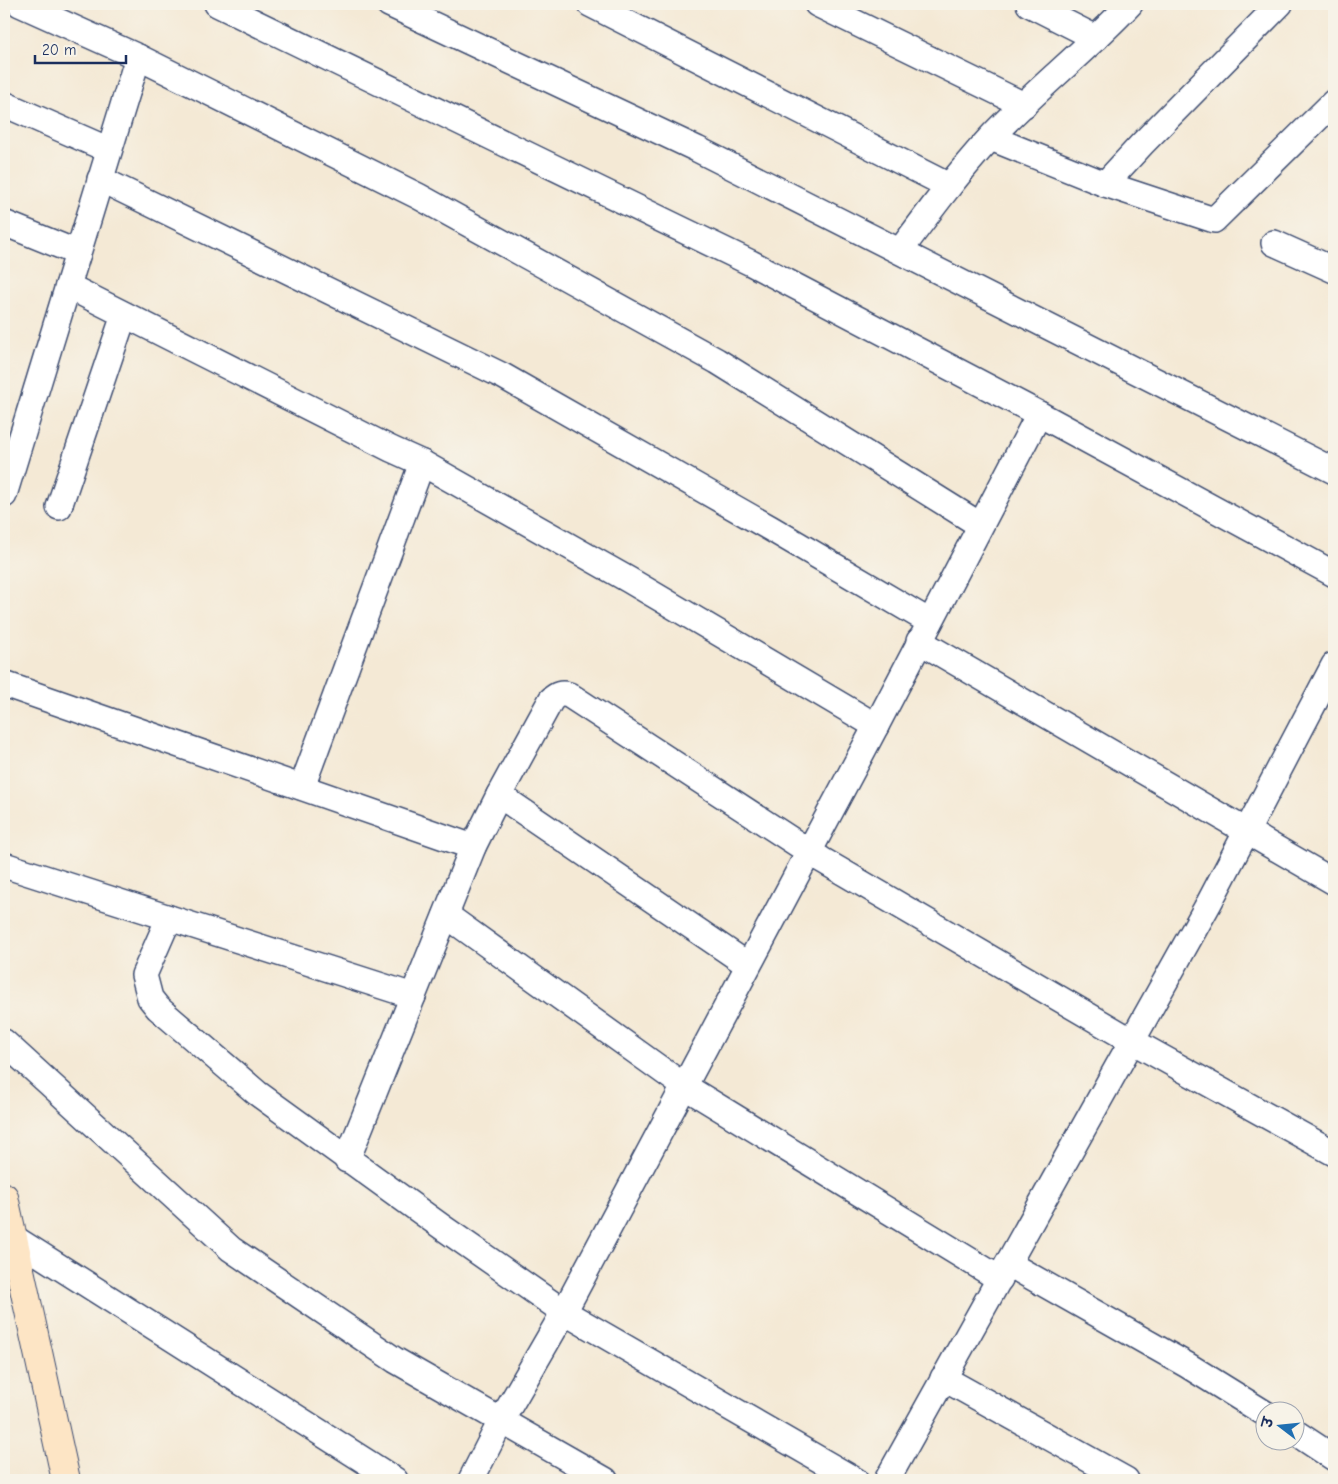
<svg xmlns="http://www.w3.org/2000/svg" width="1338" height="1484" font-family="'Comic Neue','Playpen Sans Deva',sans-serif">
  <style>
    .lines { fill: none; stroke-linecap: round; stroke-linejoin: round }
    .street-casing { stroke: #3c4b70; stroke-width: 28 }
    .secondary-casing { stroke: #3c4b70; stroke-width: 30 }
    .street { stroke: #fff; stroke-width: 25 }
    .secondary { stroke: #fde5c5; stroke-width: 28 }
  </style>
  <rect width="100%" height="100%" fill="#f7f3e8"/>
  <filter id="ink" filterUnits="userSpaceOnUse"><feTurbulence type="fractalNoise" baseFrequency=".02" numOctaves="2"/><feDisplacementMap in="SourceGraphic" scale="10" xChannelSelector="R" yChannelSelector="G"/><feConvolveMatrix kernelMatrix="1 2 1 2 8 2 1 2 1" color-interpolation-filters="sRGB"/></filter>
  <filter id="wash" filterUnits="userSpaceOnUse"><feTurbulence type="fractalNoise" baseFrequency=".0096" numOctaves="4" result="noise"/><feDisplacementMap in="SourceGraphic" scale="20" xChannelSelector="R" yChannelSelector="G"/><feGaussianBlur stdDeviation="1.12" result="paint"/><feColorMatrix in="noise" values="0 0 0 0 0 0 0 0 0 0 0 0 0 0 0 0 0 1.4 0 .05"/><feComposite in="paint" operator="in"/></filter>
  <g filter="url(#wash)">
    <rect width="100%" height="100%" fill="#f4e9d5"/>
  </g>
  <g filter="url(#ink)">
    <g class="lines">
      <g class="street-casing">
        <g id="street">
          <polyline points="20,4 138,57 418,196 717,361 980,525"/>
          <polyline points="217,4 751,263 1039,414 1334,574"/>
          <polyline points="389,4 697,149 1334,471"/>
          <polyline points="590,4 949,186"/>
          <polyline points="817,4 1024,105"/>
          <polyline points="1029,4 1096,38"/>
          <polyline points="4,104 109,150"/>
          <polyline points="991,138 1105,184 1214,220 1334,102"/>
          <polyline points="100,179 503,376 770,528 930,622"/>
          <polyline points="1105,184 1142,144 1280,4"/>
          <polyline points="4,223 78,253"/>
          <polyline points="1274,243 1334,270"/>
          <path d="M900,251C929,212 957,174 990,138C1034,91 1086,51 1130,4"/>
          <polyline points="68,286 391,449 422,463 629,580 876,726"/>
          <polyline points="4,495 138,57"/>
          <polyline points="59,507 124,315"/>
          <polyline points="919,641 1334,882"/>
          <polyline points="4,684 473,847"/>
          <polyline points="302,787 422,463"/>
          <polyline points="499,795 748,965"/>
          <polyline points="4,865 413,996"/>
          <polyline points="446,915 684,1086 1000,1279"/>
          <polyline points="169,918 144,975 150,998 158,1008 257,1093 442,1227 564,1312 855,1480"/>
          <polyline points="4,1042 231,1249 395,1360 605,1480"/>
          <path d="M347,1160L473,847L499,795L551,700C557,694 561,693 569,695L822,860L1132,1041L1334,1153"/>
          <polyline points="14,1238 395,1480"/>
          <polyline points="1009,1264 1187,1365 1266,1414"/>
          <polyline points="943,1378 1126,1480"/>
          <polyline points="1296,1433 1334,1458"/>
          <polyline points="471,1480 501,1421 564,1312 876,726 1039,414"/>
          <polyline points="887,1480 1209,903 1334,665"/>
        </g>
      </g>
      <g class="secondary-casing">
        <polyline id="secondary" points="4,1197 66,1480"/>
      </g>
      <use href="#street" class="street"/>
      <use href="#secondary" class="secondary"/>
    </g>
  </g>
  <rect width="1338" height="1484" fill="none" stroke="#f7f3e8" stroke-width="20"/>
  <g transform="translate(1280 1426) rotate(286)"><circle r="24" fill="#f7f3e8" stroke="#9fa5b1"/>
  <path d="M0-4L9 19L0 12L-9 19Z" fill="#1f6fb2"/>
  <text y="-8" font-size="14" font-weight="bold" text-anchor="middle" fill="#1b2f5e">उ</text>
  </g>
  <path d="M35 55v8h91v-8" fill="none" stroke="#1b2f5e" stroke-width="2.5"/>
  <text x="42" y="55" font-size="15" fill="#1b2f5e" stroke="#f7f3e8" stroke-width="4" paint-order="stroke">20 m</text>
</svg>
